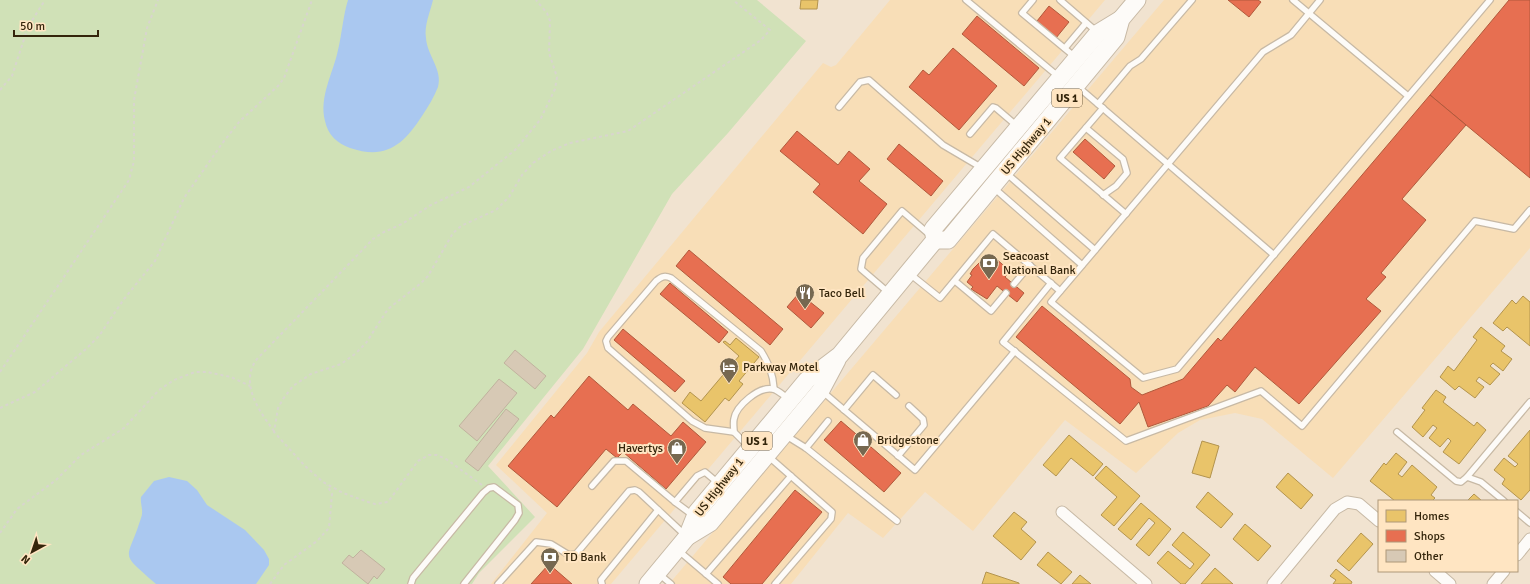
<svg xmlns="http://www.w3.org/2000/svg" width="1530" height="584" font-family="Signika,sans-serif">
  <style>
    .built { fill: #f8deb7 }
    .green { fill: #d0e1b7 }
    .water { fill: #aac8f0 }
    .homes { fill: #e9c46a; stroke: #b3944e }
    .shops { fill: #e76f51; stroke: #b1593c }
    .building { fill: #d7c9b5; stroke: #c0b29e }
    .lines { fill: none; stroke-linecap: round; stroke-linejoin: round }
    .service-casing { stroke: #c7b9a5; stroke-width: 8 }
    .minor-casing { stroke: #c7b9a5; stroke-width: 13 }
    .primary-casing { stroke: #c7b9a5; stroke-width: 19 }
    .path { stroke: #d8d5ce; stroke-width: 2; stroke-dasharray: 3 3; stroke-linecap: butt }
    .service { stroke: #fdfbf8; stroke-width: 5.5 }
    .minor { stroke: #fdfbf8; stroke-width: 11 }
    .primary { stroke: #fdfbf8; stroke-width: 17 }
    .labels { text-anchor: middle; stroke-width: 4; stroke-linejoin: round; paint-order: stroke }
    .shield { fill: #ffe5c2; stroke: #715f42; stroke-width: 1 }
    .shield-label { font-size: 11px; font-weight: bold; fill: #34250b }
    .street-label { font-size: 12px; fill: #34250b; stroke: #ffe5c2 }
    .poi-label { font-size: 12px; fill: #34250b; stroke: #ffe5c2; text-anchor: start }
  </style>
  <rect width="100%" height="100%" fill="#f1e3d0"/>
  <g class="built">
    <polygon points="890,0 1105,0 611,584 491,584 547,513 496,465 587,353 599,332 823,63 831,67 836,65"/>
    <polygon points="1164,0 1530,0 1530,248 1333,478 1262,419 1235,413 1200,420 1178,433 1136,473 1065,420 973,531 925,492 883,538 848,513 791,584 669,584"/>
  </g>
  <polygon class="green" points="0,0 757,0 806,41 728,133 672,194 583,349 488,466 535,517 479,573 472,584 0,584"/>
  <g class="water">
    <path d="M348,0H433C430,13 424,25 426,38C427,55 443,70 438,87C434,97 428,107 422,116C403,145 386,160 350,148C337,143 328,135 325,121C319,96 333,74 338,50C342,34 343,16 348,0Z"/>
    <path d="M169,477L187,481L197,490L207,505L245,530L264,550L269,559V565L256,584H156C118,550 127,563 141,518C144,511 140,504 141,497L154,481Z"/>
  </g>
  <g class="homes">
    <polygon points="801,0 818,0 817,9 800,9"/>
    <polygon points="1523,296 1530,302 1530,346 1507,327 1503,331 1493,323 1512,300 1516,304"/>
    <polygon points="1481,327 1505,346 1501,351 1512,359 1503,371 1493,363 1490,366 1500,374 1490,385 1479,377 1476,381 1484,387 1475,398 1459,386 1455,390 1440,377 1448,366 1454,371 1477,340 1473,337"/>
    <polygon points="736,338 759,357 739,381 743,384 729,401 725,398 705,422 682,403 690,392 701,401 739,356 723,342 725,341 730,345"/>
    <polygon points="1436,390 1446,397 1443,402 1474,426 1477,422 1486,430 1459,464 1443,452 1451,441 1448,438 1440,447 1429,438 1437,428 1433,425 1423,437 1412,427 1425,410 1422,408"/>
    <polygon points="1530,430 1530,490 1521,500 1502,484 1505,479 1494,470 1504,458 1515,467 1518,464 1508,456"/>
    <polygon points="1069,435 1103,464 1093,476 1071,458 1056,476 1043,465"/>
    <polygon points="1202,441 1219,446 1210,478 1192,473"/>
    <polygon points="1396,453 1407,462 1398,474 1402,477 1412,465 1437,487 1431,495 1435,498 1432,501 1395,501 1370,481 1384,463 1386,465"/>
    <polygon points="1106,466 1140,496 1114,526 1101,515 1117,497 1095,478"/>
    <polygon points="1288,473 1313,495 1301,509 1276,487"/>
    <polygon points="1208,492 1233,514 1221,528 1196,507"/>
    <polygon points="1474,494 1482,501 1467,501"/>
    <polygon points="1141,503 1171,529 1149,556 1136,545 1155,523 1149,518 1131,540 1118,529"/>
    <polygon points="1014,512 1027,522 1021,529 1036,542 1021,560 993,536"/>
    <polygon points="1245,524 1271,546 1258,561 1233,539"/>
    <polygon points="1183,532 1210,555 1185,584 1181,584 1157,563 1168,551 1190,569 1194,564 1172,545"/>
    <polygon points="1361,533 1373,544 1349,571 1337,561"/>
    <polygon points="1048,552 1072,572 1061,584 1037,565"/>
    <polygon points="1215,568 1233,584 1201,584"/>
    <polygon points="1336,569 1352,582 1351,584 1333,584 1336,580 1330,576"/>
    <polygon points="986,572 1019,583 1019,584 982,584"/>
    <polygon points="1080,575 1091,584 1072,584"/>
  </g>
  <g class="shops">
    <polygon points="1228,0 1258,0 1261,2 1249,17"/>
    <polygon points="1509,0 1530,0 1530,178 1430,95"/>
    <polygon points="1049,6 1069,22 1056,38 1037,21"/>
    <polygon points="977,16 1039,68 1024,86 962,34"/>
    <polygon points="953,48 997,86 959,130 909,87 923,70 929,75"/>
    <polygon points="1430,95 1466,125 1402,199 1426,220 1381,273 1386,277 1366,299 1381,311 1299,404 1255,367 1235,392 1227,385 1208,406 1148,427 1139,402 1120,424 1016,337 1042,306 1130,379 1131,387 1142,395 1183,379 1218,338 1221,341"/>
    <polygon points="797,131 838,165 849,151 870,169 859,181 887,204 863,234 813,192 820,184 780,151"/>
    <polygon points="1085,139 1115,166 1104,179 1073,152"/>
    <polygon points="899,144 943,181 931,196 887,159"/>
    <polygon points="689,250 783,329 770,345 676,266"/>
    <polygon points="989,256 992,258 994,257 1010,271 1005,277 1024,293 1017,302 997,286 987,299 971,289 973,287 967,282 972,275 970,274 973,269 982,260 984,262"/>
    <polygon points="670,283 728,332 719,343 660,294"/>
    <polygon points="799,293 824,313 811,328 787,307"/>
    <polygon points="623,329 685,381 675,392 614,340"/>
    <polygon points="589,376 628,410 633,404 671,436 683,422 706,442 666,489 623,452 617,458 606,449 557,507 508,466 551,415 554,418"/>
    <polygon points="841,421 901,473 884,492 824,440"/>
    <polygon points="795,490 822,512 762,584 731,584 723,577"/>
    <polygon points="549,564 572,584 531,584"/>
  </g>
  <g class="building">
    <polygon points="515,350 546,376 535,389 504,363"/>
    <polygon points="499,379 517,393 477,441 459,426"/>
    <polygon points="506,409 519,419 478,471 465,461"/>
    <polygon points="361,550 385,569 377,579 374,576 368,584 342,563 349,555 353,558"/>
  </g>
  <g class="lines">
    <g class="service-casing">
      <g id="service">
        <polyline points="966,0 1059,77"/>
        <polyline points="1033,0 1022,13 1075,57"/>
        <polyline points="1060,0 1096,31"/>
        <polyline points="1293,0 1408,96"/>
        <polyline points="1320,0 1291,35 1263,52 1051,302 1143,378 1177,369 1490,0"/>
        <polyline points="1065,48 1086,23"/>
        <polyline points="1077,86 1274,255"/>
        <polyline points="1098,104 1130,66 1141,59 1192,0"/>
        <polyline points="839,107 860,82 869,80 943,145 982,168"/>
        <polyline points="1103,108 1060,158 1126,214"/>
        <polyline points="1086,128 1123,159 1127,173 1116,186 1103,195"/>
        <polyline points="970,134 993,107 996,108 1017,126"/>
        <polyline points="1006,173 1095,250"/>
        <polyline points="994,188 1082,265"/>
        <polyline points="910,274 940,298 993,234 1060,291"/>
        <polyline points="955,281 991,311 1006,293"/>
        <polyline points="1051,283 1003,342 1126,441 1261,391 1302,426 1475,221 1514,229 1530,210"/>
        <polyline points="1014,284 1030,265"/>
        <polyline points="889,293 861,269 863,258 902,211 930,235"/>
        <polyline points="823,392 915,470 1015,351"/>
        <polyline points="844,410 873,375 896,395"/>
        <path d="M734,432L705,428L692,421L608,348L606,341L608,337L656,281C661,277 664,275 671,278L761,351C769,364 773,374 774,389"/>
        <polyline points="1397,432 1456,481 1461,482 1467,477 1481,482 1504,501"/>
        <polyline points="785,435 806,448 897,521"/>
        <path d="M749,447L734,432C734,428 733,423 734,419C736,406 759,386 773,389C778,390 784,396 789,399"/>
        <polyline points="806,448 828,421"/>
        <polyline points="768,456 832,512 831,519 775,584"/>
        <polyline points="898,456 924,425 923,419 909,406"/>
        <polyline points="1467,477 1530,402"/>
        <polyline points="592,486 614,461 626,461 675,502"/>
        <polyline points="1517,512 1530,523"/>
        <polyline points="694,516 675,502 697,476 705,472 718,483"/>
        <polyline points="679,551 718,584"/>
        <polyline points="659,574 671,584"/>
        <polyline points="706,574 791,476"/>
        <polyline points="411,584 413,578 483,493 489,488 494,487 518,505 519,513 515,520 464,584"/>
        <polyline points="498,584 536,542 551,544 569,555 576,554 629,491 635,490 639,492 685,535"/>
        <polyline points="602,584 601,580 658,510"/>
      </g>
    </g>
    <g class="minor-casing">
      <g id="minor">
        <polyline points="1062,512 1146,584"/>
        <polyline points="1517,555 1530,539"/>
        <polyline points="1435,571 1450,584"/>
        <polyline points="1273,584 1335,509 1347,502 1359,504 1379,521"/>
        <polyline points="1493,584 1504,571"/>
      </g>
    </g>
    <g class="primary-casing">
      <g id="primary">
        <polyline points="935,240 948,240 1116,37 1121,19 1137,0"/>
        <polyline points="935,240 933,229 1098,33 1121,19"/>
        <polyline points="687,537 697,512 807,380 840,355 935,240"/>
        <polyline points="648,584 687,537 710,523 821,390 837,360"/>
      </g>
    </g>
    <g class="path">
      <polyline points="0,90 12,76 28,27 45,0"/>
      <polyline points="0,372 129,180 134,161 134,100 147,28 158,0"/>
      <polyline points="0,408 35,392 86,349 99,336 124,299 155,261 184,198 221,145 239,122 278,86 284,78 312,0"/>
      <path d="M274,431C259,411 239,383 257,359L373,239L384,232L402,224L431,205L469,187L515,150L540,120L555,89L557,77L549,53L550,21L547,13L536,0"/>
      <polyline points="482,485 446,459 437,455 429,455 418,461 388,502 375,504 368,502 343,493 323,482 305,466 274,432 278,408 283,399 293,386 311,374 341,364 355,354 366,343 388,309 420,284 428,276 453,233 461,226 496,210 509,197 522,175 533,163 551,151 570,143 628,131 761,40 770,30 733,0"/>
      <polyline points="0,533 17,509 56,480 81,455 124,428 159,390 174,380 195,372 207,372 231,377 250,386"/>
      <polyline points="270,584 284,565 317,541 329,528 332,494 327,485"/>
    </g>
    <use href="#service" class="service"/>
    <use href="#minor" class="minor"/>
    <use href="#primary" class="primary"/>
  </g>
  <defs>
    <g id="bank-pin" transform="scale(1)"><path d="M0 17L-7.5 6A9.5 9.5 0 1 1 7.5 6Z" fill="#766850" stroke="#ffe5c2"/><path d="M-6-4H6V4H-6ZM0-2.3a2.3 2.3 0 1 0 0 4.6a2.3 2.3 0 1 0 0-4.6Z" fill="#fff"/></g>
    <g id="restaurant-pin" transform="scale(1)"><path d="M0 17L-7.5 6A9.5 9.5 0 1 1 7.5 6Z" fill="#766850" stroke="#ffe5c2"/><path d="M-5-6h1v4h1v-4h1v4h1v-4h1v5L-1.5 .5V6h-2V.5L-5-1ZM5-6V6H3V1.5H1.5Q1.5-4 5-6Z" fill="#fff"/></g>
    <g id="hotel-pin" transform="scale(1)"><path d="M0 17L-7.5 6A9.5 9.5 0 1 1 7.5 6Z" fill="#766850" stroke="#ffe5c2"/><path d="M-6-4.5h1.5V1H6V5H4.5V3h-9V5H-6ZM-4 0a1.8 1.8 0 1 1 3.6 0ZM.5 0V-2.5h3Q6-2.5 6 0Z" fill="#fff"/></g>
    <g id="shop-pin" transform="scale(1)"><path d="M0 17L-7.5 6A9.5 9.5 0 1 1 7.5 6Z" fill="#766850" stroke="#ffe5c2"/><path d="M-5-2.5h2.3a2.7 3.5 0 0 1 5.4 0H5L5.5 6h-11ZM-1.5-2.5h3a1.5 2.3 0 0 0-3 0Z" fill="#fff"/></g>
  </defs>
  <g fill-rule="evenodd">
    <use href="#bank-pin" x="989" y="263"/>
    <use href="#restaurant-pin" x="805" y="293"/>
    <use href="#hotel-pin" x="729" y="367"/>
    <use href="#shop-pin" x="863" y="440"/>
    <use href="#shop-pin" x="677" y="448"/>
    <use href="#bank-pin" x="550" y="557"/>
  </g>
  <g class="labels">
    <g class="shield">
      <rect x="1052" y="89" width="30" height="18" rx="3"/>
      <rect x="742" y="432" width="30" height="18" rx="3"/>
    </g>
    <g class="shield-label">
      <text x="1067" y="102">US 1</text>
      <text x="757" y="445">US 1</text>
    </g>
    <g class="street-label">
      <text transform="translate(1026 146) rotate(-50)" y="4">US Highway 1</text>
      <text transform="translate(719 487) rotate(-52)" y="4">US Highway 1</text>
    </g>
    <g class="poi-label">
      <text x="1003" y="260">Seacoast<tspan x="1003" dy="14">National Bank</tspan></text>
      <text x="819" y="297">Taco Bell</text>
      <text x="743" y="371">Parkway Motel</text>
      <text x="877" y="444">Bridgestone</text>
      <text x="663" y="452" text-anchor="end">Havertys</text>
      <text x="564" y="561">TD Bank</text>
    </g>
  </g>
  <rect x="1378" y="500" width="140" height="72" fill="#ffe5c2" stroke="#ae9879"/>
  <rect x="1386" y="510" width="20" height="12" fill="#e9c46a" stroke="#ae9879"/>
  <text x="1414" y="520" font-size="12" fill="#34250b">Homes</text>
  <rect x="1386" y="530" width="20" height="12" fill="#e76f51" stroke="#ae9879"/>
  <text x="1414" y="540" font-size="12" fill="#34250b">Shops</text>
  <rect x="1386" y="550" width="20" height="12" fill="#d7c9b5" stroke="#ae9879"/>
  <text x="1414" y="560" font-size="12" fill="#34250b">Other</text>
  <g transform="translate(32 552) rotate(220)" stroke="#ffe5c2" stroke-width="3" paint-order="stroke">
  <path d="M0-3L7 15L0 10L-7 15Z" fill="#34250b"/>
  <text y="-6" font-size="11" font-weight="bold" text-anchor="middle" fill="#34250b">N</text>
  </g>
  <path d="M14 30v6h84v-6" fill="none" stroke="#34250b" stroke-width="2"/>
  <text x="20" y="30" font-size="12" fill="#34250b" stroke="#ffe5c2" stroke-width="3" paint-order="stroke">50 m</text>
</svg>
